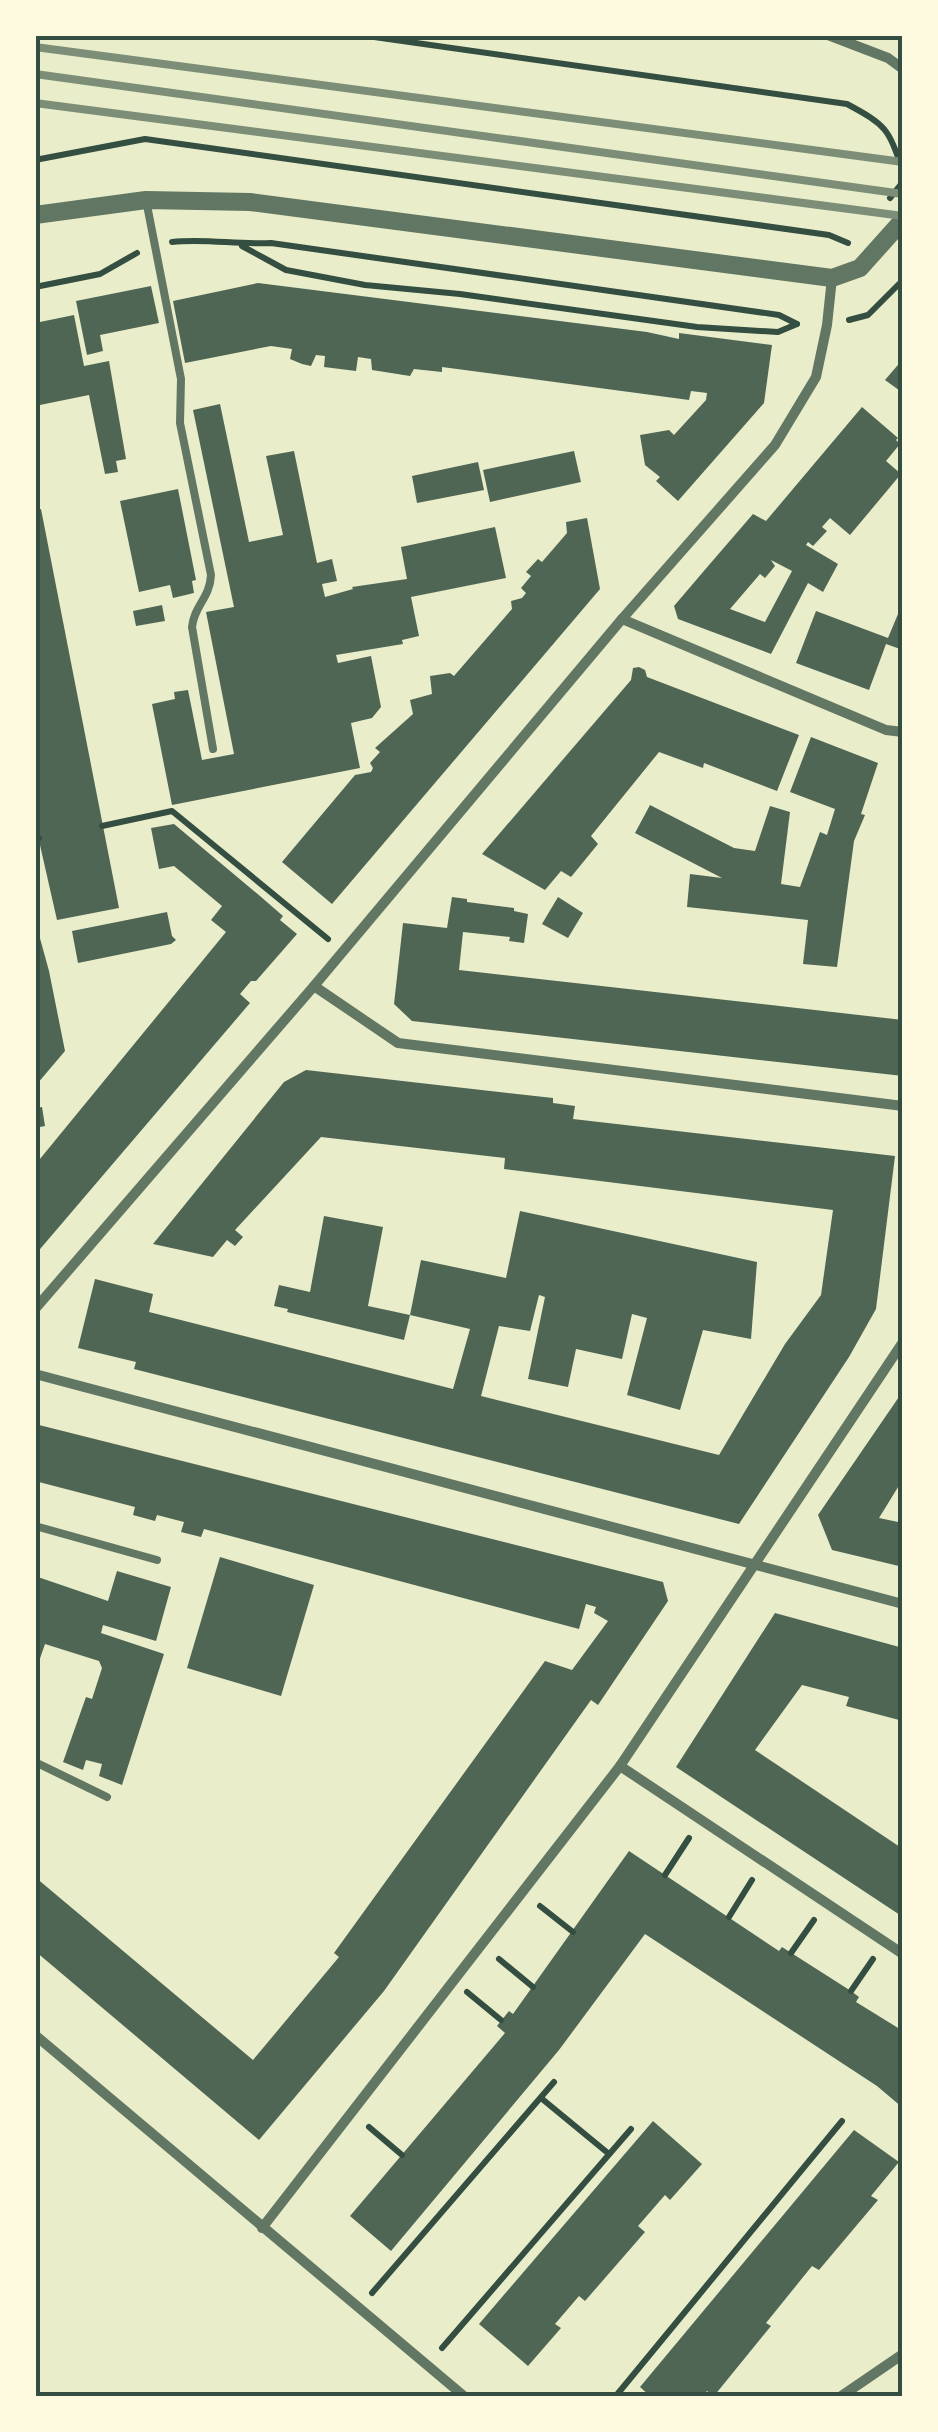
<svg xmlns="http://www.w3.org/2000/svg" width="938" height="2432" font-family="Signika,sans-serif">
  <style>
    .building { fill: #4f6655; fill-rule: evenodd }
    .lines { fill: none; stroke-linecap: round; stroke-linejoin: round }
    .path { stroke: #344e41; stroke-width: 6 }
    .service { stroke: #617663; stroke-width: 8 }
    .minor { stroke: #617663; stroke-width: 10 }
    .tertiary { stroke: #617663; stroke-width: 18 }
    .rail { stroke: #7c8e77; stroke-width: 8 }
    .neatline { fill: none; stroke: #344e41; stroke-width: 4 }
  </style>
  <rect width="100%" height="100%" fill="#e9edc9"/>
  <g class="building">
    <polygon points="258,283 647,332 679,339 679,333 772,345 764,403 678,501 656,481 660,477 645,465 640,435 669,430 674,435 706,400 707,393 691,391 689,400 442,367 442,372 414,369 410,376 372,370 371,359 358,357 356,371 324,367 325,356 316,355 311,366 302,364 290,359 292,349 271,346 185,363 173,301"/>
    <polygon points="151,286 159,323 100,335 103,351 87,355 76,301"/>
    <polygon points="74,315 84,366 109,361 126,459 116,461 118,472 105,474 89,395 35,406 35,323"/>
    <polygon points="903,359 903,393 885,380"/>
    <polygon points="220,404 249,542 283,535 266,456 294,451 317,563 332,559 337,581 322,584 325,597 353,589 352,587 407,579 401,547 495,527 506,578 411,597 419,636 402,640 403,644 336,655 338,663 371,656 381,707 372,718 351,723 360,768 172,805 152,704 175,699 174,692 188,690 202,760 234,754 206,612 234,607 193,410"/>
    <path d="M862,407L898,438L896,440L900,444L886,461L901,474L850,535L830,518L822,527L827,531L813,546L808,542L806,545L838,564L823,592L808,583L771,654L678,619L674,606L709,565L753,514L766,521ZM771,560L792,571L765,622L730,609L760,574L765,578L775,566Z"/>
    <polygon points="574,451 581,482 490,502 483,470"/>
    <polygon points="478,462 484,490 417,503 412,476"/>
    <polygon points="178,489 196,580 192,581 194,593 173,598 170,585 139,592 120,501"/>
    <polygon points="41,509 119,908 57,920 35,823 35,510"/>
    <polygon points="587,518 600,589 332,904 282,862 355,775 371,772 373,768 370,763 380,752 375,748 413,714 410,700 432,694 430,676 450,673 454,676 512,609 511,601 522,598 526,593 521,588 531,576 526,572 538,559 542,562 567,533 566,522"/>
    <polygon points="903,602 903,650 886,644 869,690 796,663 816,611 888,638"/>
    <polygon points="162,605 165,621 136,626 133,611"/>
    <polygon points="639,667 645,670 647,677 799,735 777,791 704,763 703,768 659,752 591,836 598,844 571,877 561,871 545,890 482,854 631,680 633,668"/>
    <polygon points="811,737 878,763 861,814 865,815 854,841 837,967 803,964 808,920 687,907 690,874 722,878 635,833 650,805 734,848 755,851 770,806 790,812 781,884 800,887 820,832 827,835 835,809 790,792"/>
    <polygon points="174,824 260,896 283,916 280,920 297,934 256,981 251,981 240,994 250,1003 35,1255 35,1165 226,932 211,920 222,906 174,866 159,869 151,828"/>
    <polygon points="452,897 467,899 467,902 514,908 514,911 528,914 524,943 509,941 510,937 463,932 459,970 903,1020 903,1076 412,1021 394,1004 403,923 447,928"/>
    <polygon points="558,897 583,913 568,938 542,924"/>
    <polygon points="167,912 172,936 176,940 171,944 78,963 72,931"/>
    <polygon points="35,920 49,971 65,1051 37,1084"/>
    <polygon points="306,1070 553,1098 553,1103 575,1106 573,1119 895,1156 876,1309 849,1357 739,1524 134,1369 136,1362 78,1348 95,1279 153,1294 149,1312 453,1389 470,1329 410,1315 421,1260 506,1278 520,1211 757,1262 751,1339 703,1330 680,1410 627,1395 647,1318 632,1314 622,1359 576,1349 568,1387 528,1379 545,1297 539,1295 530,1331 499,1326 481,1396 719,1455 785,1344 821,1295 833,1210 504,1169 505,1158 321,1137 235,1230 243,1237 235,1246 227,1240 213,1257 153,1244 284,1082"/>
    <polygon points="42,1107 45,1126 35,1128 35,1108"/>
    <polygon points="324,1216 383,1227 368,1306 410,1315 404,1340 287,1312 288,1309 274,1306 279,1285 310,1292"/>
    <polygon points="903,1391 903,1479 879,1518 903,1523 903,1567 832,1550 818,1515"/>
    <polygon points="35,1424 663,1582 668,1601 598,1705 591,1700 384,1991 259,2140 35,1951 35,1877 253,2060 339,1957 334,1953 545,1661 572,1670 608,1621 594,1613 596,1607 586,1604 579,1629 204,1529 201,1537 181,1532 184,1522 157,1515 155,1521 133,1515 135,1507 35,1481"/>
    <polygon points="220,1557 314,1585 281,1696 187,1668"/>
    <polygon points="117,1571 171,1587 156,1641 103,1625 101,1633 164,1654 122,1785 99,1776 102,1764 86,1760 83,1770 63,1762 86,1697 92,1699 102,1668 99,1661 45,1644 35,1673 35,1576 108,1601"/>
    <polygon points="775,1613 903,1648 903,1721 846,1706 849,1697 802,1685 755,1750 903,1849 903,1917 676,1767"/>
    <polygon points="629,1851 779,1951 782,1947 851,1991 859,1997 856,2002 903,2031 903,2108 877,2086 645,1934 559,2050 391,2251 350,2216 505,2033 497,2026 509,2011 513,2014"/>
    <polygon points="653,2121 702,2164 670,2200 665,2195 638,2226 645,2232 585,2301 579,2296 555,2324 561,2328 528,2366 479,2324"/>
    <polygon points="854,2130 899,2162 871,2196 878,2200 819,2270 812,2266 766,2323 771,2326 714,2396 707,2391 702,2397 651,2397 640,2387"/>
  </g>
  <g class="lines">
    <g class="path">
      <path d="M360,35L847,104C888,126 888,129 903,171"/>
      <polyline points="35,160 145,139 829,235 848,243"/>
      <polyline points="890,198 903,182"/>
      <path d="M172,242C205,238 237,245 271,243L779,315L797,324"/>
      <polyline points="242,246 286,270 365,285 460,294 697,327 778,332 797,324"/>
      <polyline points="35,287 100,274 137,253"/>
      <polyline points="849,320 868,315 903,280"/>
      <polyline points="102,826 172,811 328,939"/>
      <polyline points="35,839 39,838"/>
      <polyline points="665,1875 689,1838"/>
      <polyline points="540,1906 573,1932"/>
      <polyline points="729,1917 752,1880"/>
      <polyline points="791,1953 814,1920"/>
      <polyline points="499,1959 533,1987"/>
      <polyline points="851,1991 873,1959"/>
      <polyline points="467,1992 501,2020"/>
      <polyline points="541,2098 609,2154"/>
      <polyline points="369,2127 402,2155"/>
      <polyline points="372,2293 554,2082"/>
      <polyline points="442,2348 631,2129"/>
      <polyline points="615,2397 842,2121"/>
    </g>
    <g class="service">
      <path d="M146,200L181,379L180,423L211,575C210,598 194,606 192,627L213,749"/>
      <polyline points="35,1526 157,1560"/>
      <polyline points="35,1762 107,1797"/>
    </g>
    <g class="minor">
      <polyline points="828,35 888,58 903,69"/>
      <polyline points="622,619 886,730 903,732"/>
      <polyline points="314,986 398,1043 903,1106"/>
      <polyline points="35,1309 314,986 622,619 775,445 816,377 827,325 832,278"/>
      <polyline points="35,1374 903,1604"/>
      <polyline points="620,1766 903,1954"/>
      <polyline points="35,2035 465,2397"/>
      <polyline points="262,2228 620,1766 903,1342"/>
      <polyline points="840,2397 903,2354"/>
    </g>
    <polyline class="tertiary" points="35,215 146,200 250,202 832,278 860,268 903,220"/>
    <g class="rail">
      <polyline points="35,47 903,162"/>
      <polyline points="35,74 903,194"/>
      <polyline points="35,103 903,216"/>
    </g>
  </g>
  <rect width="938" height="2432" fill="none" stroke="#fefae0" stroke-width="75"/>
  <rect x="38" y="38" width="862" height="2356" class="neatline"/>
</svg>
